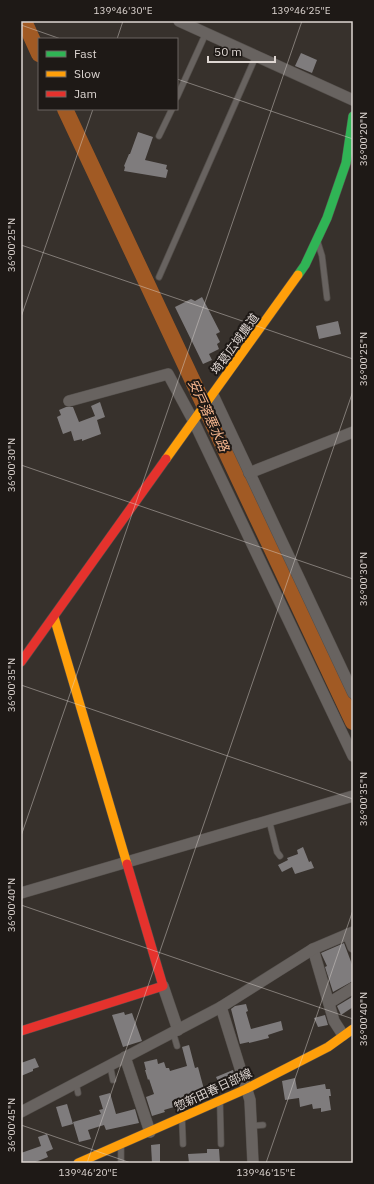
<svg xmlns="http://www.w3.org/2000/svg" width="374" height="1184" font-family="'IBM Plex Sans','Noto Sans JP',sans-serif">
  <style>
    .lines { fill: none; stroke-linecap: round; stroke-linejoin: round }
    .river { stroke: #a15a24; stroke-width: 16 }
    .building { fill: #7f7c7d }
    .lane-casing { stroke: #544f4b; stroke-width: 7 }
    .street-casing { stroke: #544f4b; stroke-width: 12 }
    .fast-casing { stroke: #544f4b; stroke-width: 10 }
    .slow-casing { stroke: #544f4b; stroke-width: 10 }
    .jam-casing { stroke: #544f4b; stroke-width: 10 }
    .lane { stroke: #686360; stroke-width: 5.5 }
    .street { stroke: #686360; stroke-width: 11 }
    .fast { stroke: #30b455; stroke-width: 9 }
    .slow { stroke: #ff9f0a; stroke-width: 9 }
    .jam { stroke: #e5322d; stroke-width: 9 }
    .ticks { fill: none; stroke: #ded6d2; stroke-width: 1; stroke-opacity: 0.45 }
    .labels { text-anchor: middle; stroke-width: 4; stroke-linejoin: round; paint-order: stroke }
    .street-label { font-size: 12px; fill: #ded6d2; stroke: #1e1916 }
    .water-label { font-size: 13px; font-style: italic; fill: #f7b78f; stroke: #1e1916 }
    .neatline { fill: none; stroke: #ded6d2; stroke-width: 1.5 }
    .ticks-label { font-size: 10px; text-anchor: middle; fill: #ded6d2 }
  </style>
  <rect width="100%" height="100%" fill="#37312c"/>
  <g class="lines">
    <g class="river">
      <polyline points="24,21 39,54"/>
      <polyline points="65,109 353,722"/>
    </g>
  </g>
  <g class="building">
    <polygon points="301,53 317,60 312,73 295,66"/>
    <polygon points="138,132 153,137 145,160 167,165 166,169 168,170 166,178 124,171 125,167 124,166 129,154 130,154"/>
    <polygon points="202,297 220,332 216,334 220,342 217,344 219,349 209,354 212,360 203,364 175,307 191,299 195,301"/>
    <polygon points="338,321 341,334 319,339 316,326"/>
    <polygon points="100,402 105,417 97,420 101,434 82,441 82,439 74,441 71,431 63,434 57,417 61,415 59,410 66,407 73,407 79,422 95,416 91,406"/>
    <polygon points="303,847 309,862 311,861 314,868 295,874 292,867 282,872 278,865 288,860 287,858 298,854 297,850"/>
    <polygon points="344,943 353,967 353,981 333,992 325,967 327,966 321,953"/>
    <polygon points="352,997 353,999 353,1007 341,1015 337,1006"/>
    <polygon points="246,1004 248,1011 246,1012 251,1029 281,1021 283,1030 268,1035 269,1038 249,1043 249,1042 240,1044 231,1009 235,1006"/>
    <polygon points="124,1012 125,1015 132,1013 142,1041 123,1047 112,1015"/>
    <polygon points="325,1015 328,1025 318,1027 314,1018"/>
    <polygon points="189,1045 195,1068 198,1067 205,1093 173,1104 174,1107 164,1110 165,1112 152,1116 146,1097 154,1094 149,1079 148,1080 145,1070 146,1070 144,1062 157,1059 158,1064 164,1062 166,1068 169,1068 170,1071 187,1066 182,1047"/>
    <polygon points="35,1058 39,1067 33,1069 33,1071 21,1076 21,1063"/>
    <polygon points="233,1070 237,1083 222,1090 216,1077"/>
    <polygon points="295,1078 297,1089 325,1084 326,1089 330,1089 331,1096 329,1096 331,1110 321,1112 321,1108 313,1109 312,1104 300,1107 299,1098 285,1100 282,1081"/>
    <polygon points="110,1093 116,1114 135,1109 139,1123 106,1130 104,1125 88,1130 91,1139 79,1142 73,1122 101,1114 99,1110 103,1109 99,1096"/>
    <polygon points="67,1104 73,1124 62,1127 56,1107"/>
    <polygon points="47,1134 53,1149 46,1152 48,1157 33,1163 21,1163 21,1153 41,1146 38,1137"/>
    <polygon points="160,1144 160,1163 152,1163 151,1145"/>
    <polygon points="207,1149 219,1149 220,1163 189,1163 188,1154 207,1153"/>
  </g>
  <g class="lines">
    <g class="lane-casing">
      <g id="lane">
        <polyline points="177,97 206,33"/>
        <polyline points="159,136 172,109"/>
        <polyline points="318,243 322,256 327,298"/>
        <polyline points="159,277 256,56"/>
        <polyline points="269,820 277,852 280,856"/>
        <polyline points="173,1032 177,1046"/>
        <polyline points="110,1065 113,1080"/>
        <polyline points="76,1083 78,1093"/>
        <polyline points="220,1103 221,1144"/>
        <polyline points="182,1118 183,1144"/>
        <polyline points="251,1126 263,1125"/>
        <polyline points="121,1145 121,1163"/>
      </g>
    </g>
    <g class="street-casing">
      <g id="street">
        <polyline points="179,21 353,100"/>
        <polyline points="213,395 353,693"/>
        <polyline points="69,401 168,374 194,422 353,756"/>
        <polyline points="249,473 353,432"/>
        <polyline points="21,893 353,796"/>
        <polyline points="348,934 353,947"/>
        <polyline points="313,949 334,1021 343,1035"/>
        <polyline points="163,986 178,1030"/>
        <polyline points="329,1003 353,988"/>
        <polyline points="221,1007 250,1100 253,1163"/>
        <polyline points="125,1057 150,1132"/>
        <polyline points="21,1112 221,1007 313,949 353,932"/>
      </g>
    </g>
    <g class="fast-casing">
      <polyline id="fast" points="298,275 305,265 327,218 346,163 353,116"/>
    </g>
    <g class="slow-casing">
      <g id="slow">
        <polyline points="166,459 298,275"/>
        <polyline points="54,617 127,864"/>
        <polyline points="78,1163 246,1089 328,1047 353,1029"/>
      </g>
    </g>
    <g class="jam-casing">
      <g id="jam">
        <polyline points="21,662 166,459"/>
        <polyline points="21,1031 163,986 127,864"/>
      </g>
    </g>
    <use href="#lane" class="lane"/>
    <use href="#street" class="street"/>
    <use href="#fast" class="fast"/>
    <use href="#slow" class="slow"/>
    <use href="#jam" class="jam"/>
  </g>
  <path class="ticks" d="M21,25L61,39M117,39L123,21M177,79L353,139M21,245L353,359M21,317L93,109M21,465L353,579M21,685L353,799M21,836L302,21M21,905L353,1019M21,1125L131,1163M87,1163L353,391M266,1163L353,910"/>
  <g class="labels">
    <g class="street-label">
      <text transform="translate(235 344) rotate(-54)" y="4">埼葛広域農道</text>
      <text transform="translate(213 1090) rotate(-25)" y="4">惣新田春日部線</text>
    </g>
    <g class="water-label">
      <text transform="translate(209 415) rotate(65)" y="5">安戸落悪水路</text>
    </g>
  </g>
  <rect width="374" height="1184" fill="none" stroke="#1e1916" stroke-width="44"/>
  <rect x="38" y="38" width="140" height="72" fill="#1e1916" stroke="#6b6561"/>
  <rect x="46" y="51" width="20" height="6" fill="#30b455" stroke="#6b6561"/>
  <text x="74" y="58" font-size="12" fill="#ded6d2">Fast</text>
  <rect x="46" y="71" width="20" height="6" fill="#ff9f0a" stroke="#6b6561"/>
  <text x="74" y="78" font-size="12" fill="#ded6d2">Slow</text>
  <rect x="46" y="91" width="20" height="6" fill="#e5322d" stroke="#6b6561"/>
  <text x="74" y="98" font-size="12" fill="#ded6d2">Jam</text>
  <path d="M208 56v6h67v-6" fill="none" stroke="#ded6d2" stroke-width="2"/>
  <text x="214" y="56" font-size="12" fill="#ded6d2" stroke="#1e1916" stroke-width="3" paint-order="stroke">50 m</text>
  <rect x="22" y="22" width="330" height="1140" class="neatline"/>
  <g class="ticks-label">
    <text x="123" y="14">139°46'30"E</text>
    <text x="301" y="14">139°46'25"E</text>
    <text transform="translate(363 139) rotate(-90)" y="4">36°00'20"N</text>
    <text transform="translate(11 245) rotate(-90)" y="4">36°00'25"N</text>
    <text transform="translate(363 359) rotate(-90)" y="4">36°00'25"N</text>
    <text transform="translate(11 465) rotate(-90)" y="4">36°00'30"N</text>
    <text transform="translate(363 579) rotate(-90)" y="4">36°00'30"N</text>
    <text transform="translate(11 685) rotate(-90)" y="4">36°00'35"N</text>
    <text transform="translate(363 799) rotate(-90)" y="4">36°00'35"N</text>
    <text transform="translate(11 905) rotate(-90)" y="4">36°00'40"N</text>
    <text transform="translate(363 1019) rotate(-90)" y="4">36°00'40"N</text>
    <text transform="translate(11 1125) rotate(-90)" y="4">36°00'45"N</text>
    <text x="88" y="1176">139°46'20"E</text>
    <text x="266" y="1176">139°46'15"E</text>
  </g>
</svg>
